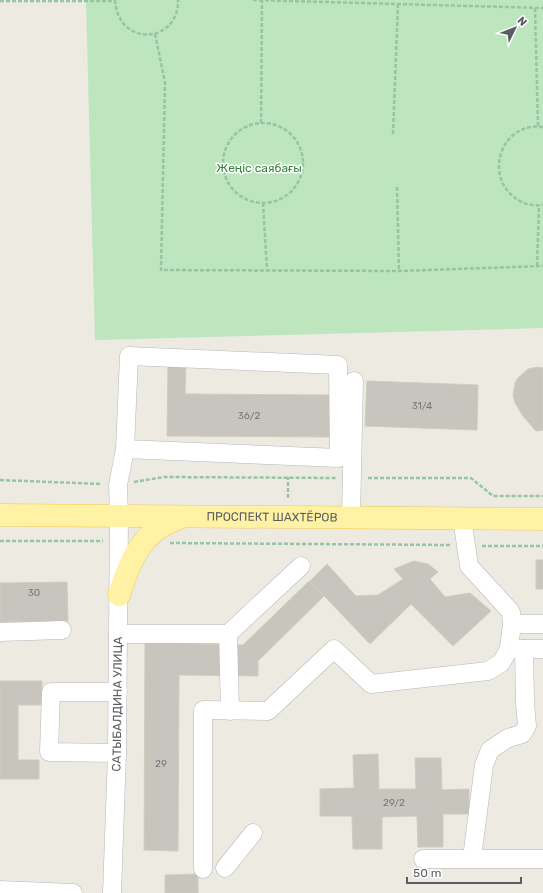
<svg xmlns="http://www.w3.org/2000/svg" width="543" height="893" font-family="Rubik,sans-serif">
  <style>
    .green { fill: #bde5be }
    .building { fill: #c8c4be; stroke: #d1ccbf }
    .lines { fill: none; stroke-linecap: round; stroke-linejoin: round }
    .minor-casing { stroke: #b4b7bc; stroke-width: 19 }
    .major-casing { stroke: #f0c856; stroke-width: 23 }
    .path { stroke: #96c5a4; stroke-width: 2.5; stroke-dasharray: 4 2; stroke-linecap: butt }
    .minor { stroke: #fff; stroke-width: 18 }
    .major { stroke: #fff2a4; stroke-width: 22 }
    .labels { text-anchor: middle; stroke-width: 3; stroke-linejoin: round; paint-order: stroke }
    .number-label { font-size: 10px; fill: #767779 }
    .park-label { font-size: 12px; fill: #35853b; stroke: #fff }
    .street-label { font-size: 12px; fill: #5a5d62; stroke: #fff }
  </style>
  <rect width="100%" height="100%" fill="#edeae1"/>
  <polygon class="green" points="86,0 543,0 543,328 95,340"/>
  <g class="building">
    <polygon points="168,364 186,364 185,394 331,395 331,437 167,436"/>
    <polygon points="538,367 543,368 543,430 536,431 523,416 515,403 513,395 515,383 518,378 528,369"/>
    <polygon points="367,381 478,385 477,430 365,426"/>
    <rect x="536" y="560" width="7" height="29"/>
    <polygon points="414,561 428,564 438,572 430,579 445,597 470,593 491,611 453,646 411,604 370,644 310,581 327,564 356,596 378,595 403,579 394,569"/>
    <polygon points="309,581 324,596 258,661 258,676 179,675 178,851 144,850 145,643 243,645"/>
    <polygon points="67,582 68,621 0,622 0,583"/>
    <polygon points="0,681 42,681 42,705 18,705 18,760 39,760 39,779 0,779"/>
    <polygon points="378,754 379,789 416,789 415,758 441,758 442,790 469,789 469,814 443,814 443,847 418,847 417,816 382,817 382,849 353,849 352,816 320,816 320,789 354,788 353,755"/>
    <polygon points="198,874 198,893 165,893 165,875"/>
  </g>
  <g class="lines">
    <g class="minor-casing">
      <g id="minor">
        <polyline points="351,517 354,381"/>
        <polyline points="512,624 543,624"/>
        <polyline points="0,632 62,630"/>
        <polyline points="118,634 228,634 230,711"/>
        <polyline points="228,634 301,566"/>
        <polyline points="512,649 543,649"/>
        <polyline points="117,753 49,752 51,692 118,692"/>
        <polyline points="472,858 484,765 490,750 508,738 522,734 527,726 525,702 524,649"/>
        <polyline points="423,859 543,859"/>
        <polyline points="225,868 253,833"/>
        <polyline points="203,869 203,710 268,711 334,649 371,684 488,671 501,663 509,649 512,624 511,612 469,566 462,518"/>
        <polyline points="0,890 73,893"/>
        <path id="s1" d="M112,893L117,753L119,516L118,485L125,449L129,356L338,365L339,458L125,449"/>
      </g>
    </g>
    <g class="major-casing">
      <g id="major">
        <path id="s2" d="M0,515L543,519"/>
        <path d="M119,595C130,560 142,530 180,518"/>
      </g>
    </g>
    <g class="path">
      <path d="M115,0C118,48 179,44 178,0"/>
      <polyline points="253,0 543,8"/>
      <polyline points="0,1 115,1"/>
      <polyline points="535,8 538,126"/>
      <polyline points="155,34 165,82 161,270 399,271 543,266"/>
      <polyline points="261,123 262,0"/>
      <circle cx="263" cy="163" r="40"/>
      <path d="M543,127C499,121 481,182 522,202C528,205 536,206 543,205"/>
      <polyline points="393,134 398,4"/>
      <polyline points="397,187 399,271"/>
      <polyline points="263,203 267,270"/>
      <polyline points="537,266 539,206"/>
      <polyline points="368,478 471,478 493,496 543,496"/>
      <polyline points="0,480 101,484"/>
      <polyline points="134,482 164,477 337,478"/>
      <polyline points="288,498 288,477"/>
      <polyline points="0,541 103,541"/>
      <polyline points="170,543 451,545"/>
      <polyline points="482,546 543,546"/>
    </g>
    <use href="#minor" class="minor"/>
    <use href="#major" class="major"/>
  </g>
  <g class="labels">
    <g class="number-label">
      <text x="422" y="409">31/4</text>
      <text x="249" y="419">36/2</text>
      <text x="34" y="596">30</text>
      <text x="161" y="767">29</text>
      <text x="394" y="806">29/2</text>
    </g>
    <g class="park-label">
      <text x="259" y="172">Жеңіс саябағы</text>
    </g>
    <g class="street-label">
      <text dy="4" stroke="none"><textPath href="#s2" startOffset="272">ПРОСПЕКТ ШАХТЁРОВ</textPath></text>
      <text dy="4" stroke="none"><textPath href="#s1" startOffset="189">САТЫБАЛДИНА УЛИЦА</textPath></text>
    </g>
  </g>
  <g transform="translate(515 28) rotate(47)" stroke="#ffffff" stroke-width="3" paint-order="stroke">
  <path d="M0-3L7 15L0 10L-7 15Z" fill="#5a5d62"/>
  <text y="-6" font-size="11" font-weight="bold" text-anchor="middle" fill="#5a5d62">N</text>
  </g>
  <path d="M407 877v6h114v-6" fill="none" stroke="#5a5d62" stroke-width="2"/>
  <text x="413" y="877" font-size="12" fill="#5a5d62" stroke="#ffffff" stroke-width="3" paint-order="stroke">50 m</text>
</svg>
